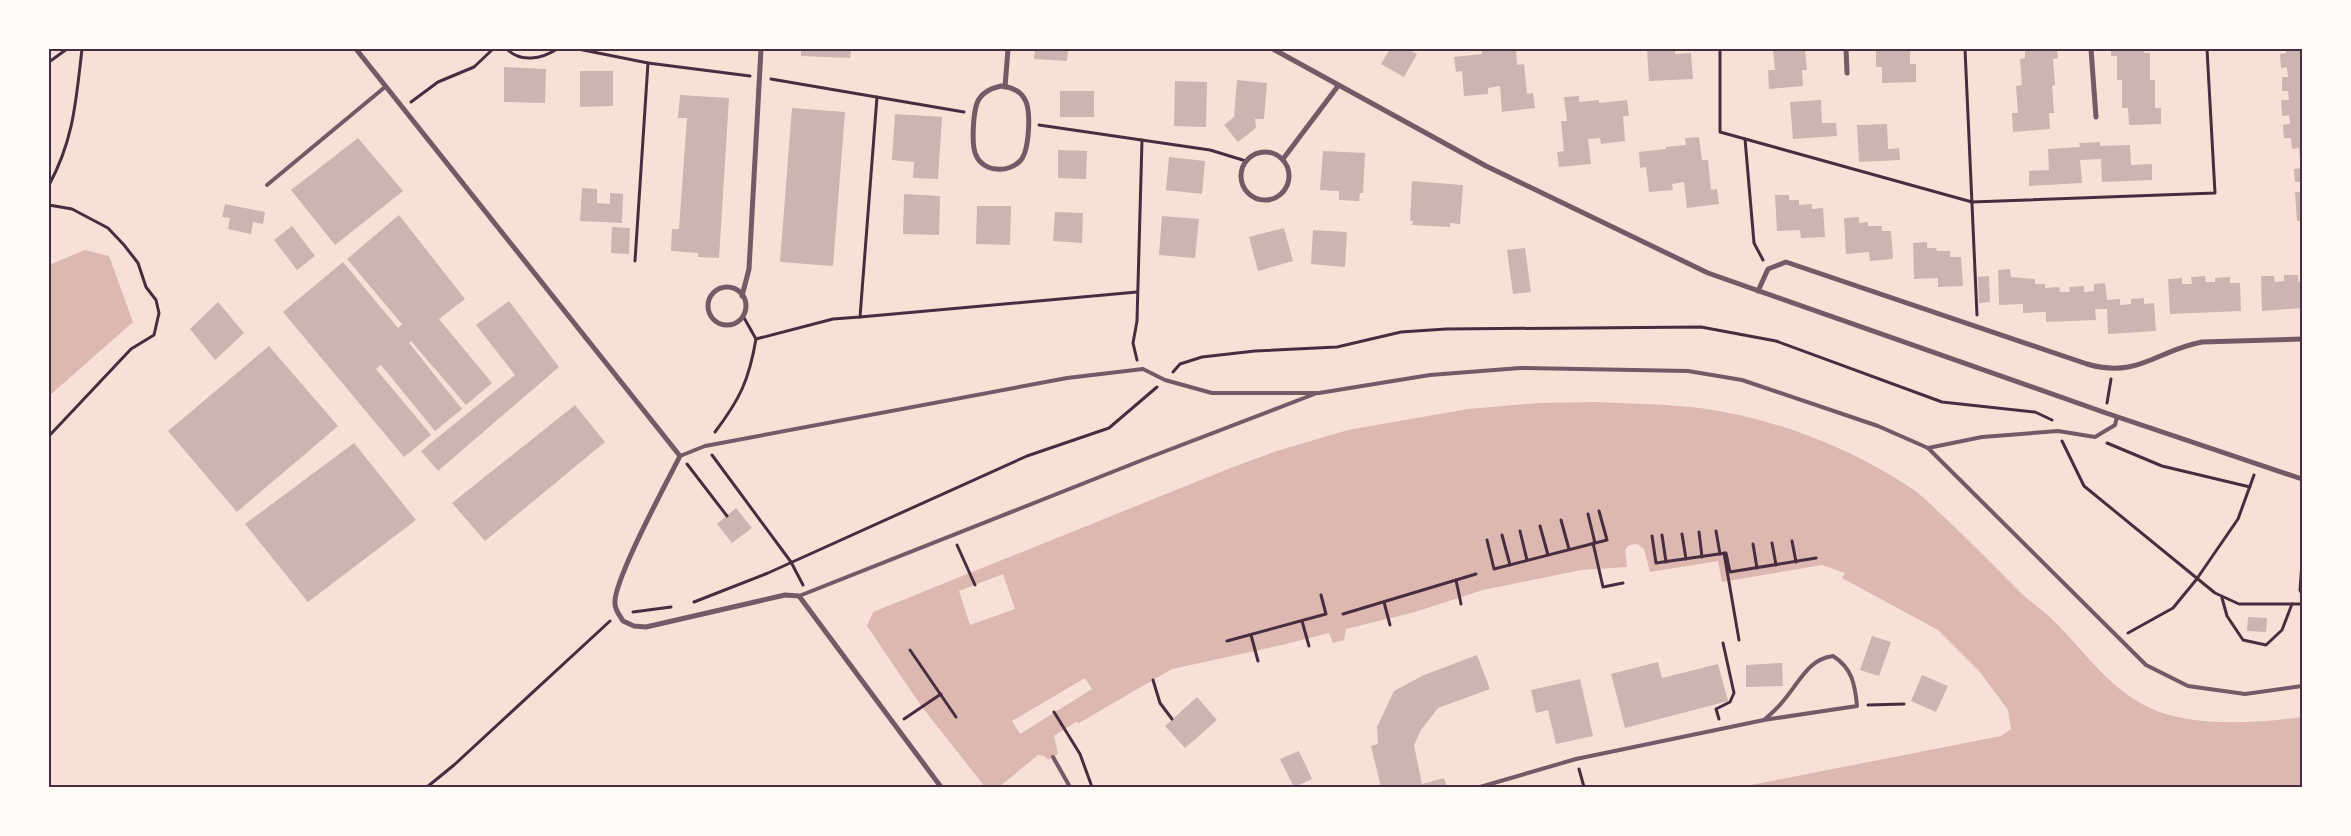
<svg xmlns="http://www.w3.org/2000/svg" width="2351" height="836" font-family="Raleway,sans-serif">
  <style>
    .water { fill: #dcb8b0 }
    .pier { fill: #f7e1d7 }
    .building { fill: #ccb4b1 }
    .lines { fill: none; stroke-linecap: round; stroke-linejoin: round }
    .path { stroke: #4a2c40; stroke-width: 3 }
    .service { stroke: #755966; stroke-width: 4 }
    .minor { stroke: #755966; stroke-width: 5 }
    .neatline { fill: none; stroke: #4a2c40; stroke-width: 2 }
  </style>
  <rect width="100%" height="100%" fill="#f7e1d7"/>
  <g class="water">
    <polygon points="85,250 109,256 133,322 49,396 49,265"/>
    <path d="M1599,402C1632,404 1667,404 1700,408C1774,418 1849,447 1911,488C1922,495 1932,506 1942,515C1968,539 1992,564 2017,589C2028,601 2042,609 2054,621C2086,653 2113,694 2157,711C2199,727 2259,723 2302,717V787H1741L2001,736L2011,729L2008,710L1980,672L1938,630L1842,578L1845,573L1822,565L1722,582L1718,561L1650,572L1644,549L1637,544L1629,545L1625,550L1627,567L1581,570L1483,590L1415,612L1346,629L1344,640L1333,643L1329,633L1282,645L1172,669L1079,723L1076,722L1054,736L1058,754L1048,760L1044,756L1038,755L999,787H985L922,707L867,626L873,612L1228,469L1277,451L1348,430L1468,409L1539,403Z"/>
  </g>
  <g class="pier">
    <polygon points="1003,574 1015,609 970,625 959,591"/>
    <polygon points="1085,678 1092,689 1020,734 1012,721"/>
  </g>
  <g class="building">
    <polygon points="801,49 851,49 850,58 801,56"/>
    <polygon points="1035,49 1068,49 1067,61 1034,59"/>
    <polygon points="1390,49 1408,49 1417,54 1404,77 1381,64"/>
    <polygon points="1516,49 1517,65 1524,64 1527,94 1533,93 1535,108 1502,112 1500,86 1488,88 1488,94 1464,96 1462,71 1456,72 1454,57 1482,54 1482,51"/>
    <polygon points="1647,49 1675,49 1675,54 1691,53 1693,79 1649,81"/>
    <polygon points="1773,49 1805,49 1807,70 1802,70 1803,86 1769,89 1768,70 1775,70"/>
    <polygon points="1876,49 1910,49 1910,64 1916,64 1916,82 1882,83 1882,67 1876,67"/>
    <polygon points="2025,49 2057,49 2058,58 2053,59 2055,85 2052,86 2054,113 2049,113 2050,129 2013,132 2012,113 2018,113 2016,86 2022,85 2020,59 2025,58"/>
    <polygon points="2111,49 2144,49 2144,53 2150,53 2150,80 2155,80 2155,108 2161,108 2161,124 2129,125 2128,108 2122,108 2122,80 2117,80 2117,56 2111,56"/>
    <polygon points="2286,49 2302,49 2302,182 2295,182 2294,169 2301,168 2299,148 2292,149 2291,138 2284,138 2283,125 2290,124 2289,115 2282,116 2281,100 2289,100 2288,91 2282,91 2282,77 2288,77 2287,67 2281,68 2280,54 2286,53"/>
    <polygon points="504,67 546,69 545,103 504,102"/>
    <polygon points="580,71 613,71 613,106 580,107"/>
    <polygon points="1237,80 1267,83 1264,119 1255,119 1256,128 1238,142 1224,125 1234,117"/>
    <polygon points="1175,81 1207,82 1206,127 1174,126"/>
    <rect x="1060" y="91" width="34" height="26"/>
    <polygon points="680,95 729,98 719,258 698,257 698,253 671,251 672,229 679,229 687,118 678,118"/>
    <polygon points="1579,96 1579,102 1599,100 1599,103 1627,100 1629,116 1623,116 1625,141 1601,144 1600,138 1588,139 1591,164 1559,167 1557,152 1564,151 1561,121 1567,121 1564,97"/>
    <polygon points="1821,100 1822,123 1836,123 1837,136 1793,139 1790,102"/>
    <polygon points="792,108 845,112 833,266 780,262"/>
    <polygon points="895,114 942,117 938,179 913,178 914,162 892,160"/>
    <polygon points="1887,124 1888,149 1899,148 1900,160 1859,162 1857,125"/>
    <polygon points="1699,137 1702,160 1708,160 1711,190 1717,189 1719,204 1687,208 1684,182 1672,184 1673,190 1649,192 1646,167 1640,168 1639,152 1666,149 1666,147 1686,145 1685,138"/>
    <polygon points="358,138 403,191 335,245 291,190"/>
    <polygon points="2100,142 2100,146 2130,145 2131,165 2152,164 2152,180 2102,182 2101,159 2080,160 2082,183 2029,186 2029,171 2049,170 2048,149 2080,147 2079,143"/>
    <polygon points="1058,150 1087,151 1086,179 1058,178"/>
    <polygon points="1323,151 1365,153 1363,193 1360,193 1359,201 1339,200 1339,191 1320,190"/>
    <polygon points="1169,157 1205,161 1202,194 1166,190"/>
    <polygon points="1412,181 1463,185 1460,224 1450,223 1450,227 1412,225 1413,221 1410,221"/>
    <polygon points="582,188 597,189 597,203 610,204 610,193 623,194 622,223 580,221"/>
    <polygon points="2295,192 2302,192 2302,221 2297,221"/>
    <polygon points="904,194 940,196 939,235 903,234"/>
    <polygon points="1775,195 1789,195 1789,200 1799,200 1799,205 1812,204 1812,209 1823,208 1825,237 1801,238 1800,230 1777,231"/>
    <polygon points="225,204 265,212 263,224 253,222 251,234 228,229 230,218 222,217"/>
    <polygon points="977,206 1011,206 1010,245 976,244"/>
    <polygon points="1055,212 1083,213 1082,243 1053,241"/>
    <polygon points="399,215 465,299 439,319 492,383 466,405 411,341 409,343 462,409 435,431 381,365 376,369 431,435 404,457 283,312 343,262 398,328 402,324 347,259"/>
    <polygon points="1162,216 1199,219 1195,258 1159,255"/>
    <polygon points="1859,217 1859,223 1868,222 1868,226 1882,226 1882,231 1891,231 1893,259 1870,261 1869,252 1846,254 1844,218"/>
    <polygon points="292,226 315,256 297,270 274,240"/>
    <polygon points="612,227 630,228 629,254 611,253"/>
    <polygon points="1284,228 1293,261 1258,271 1249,237"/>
    <polygon points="1313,230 1347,232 1345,267 1311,264"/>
    <polygon points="1927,242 1927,248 1936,248 1937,251 1950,251 1950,257 1961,257 1963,286 1938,287 1938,278 1914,279 1913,243"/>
    <polygon points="1525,248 1531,292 1513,294 1507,250"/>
    <polygon points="2010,269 2011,277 2035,279 2035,284 2045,284 2045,288 2059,287 2060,292 2070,292 2069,287 2084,286 2084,292 2094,291 2094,284 2105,283 2107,300 2120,299 2120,305 2131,304 2131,299 2144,298 2144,304 2154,303 2156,331 2108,334 2107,309 2095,309 2096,320 2046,322 2046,312 2023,313 2023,304 1999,305 1998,270"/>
    <polygon points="2284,275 2298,275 2298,282 2302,281 2302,308 2262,311 2261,276 2274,276 2275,282 2284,281"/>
    <polygon points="1989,276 1990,302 1979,303 1978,277"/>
    <polygon points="2205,276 2206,282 2215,282 2215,278 2230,277 2230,283 2240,283 2241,311 2170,314 2168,279 2182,278 2182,284 2192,284 2191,277"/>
    <polygon points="509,301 559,367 438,471 421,451 515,375 476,325"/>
    <polygon points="218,302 244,333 215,360 190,329"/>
    <polygon points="269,346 338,426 237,512 168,431"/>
    <polygon points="575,405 605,442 485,541 452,503"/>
    <polygon points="354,443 416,520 308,602 245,524"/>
    <polygon points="736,508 752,528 732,543 717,524"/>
    <polygon points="2248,617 2267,618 2266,632 2247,631"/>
    <polygon points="1872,636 1891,642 1879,676 1860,670"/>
    <polygon points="1477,655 1490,689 1438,708 1421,730 1414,745 1422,784 1444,778 1447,787 1381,787 1371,746 1378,744 1377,727 1394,691 1424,675"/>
    <polygon points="1658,662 1662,678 1718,664 1728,701 1625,728 1611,674"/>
    <polygon points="1782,663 1783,686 1746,687 1746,665"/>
    <polygon points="1922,675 1948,686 1936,712 1911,701"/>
    <polygon points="1580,679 1593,736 1556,744 1548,710 1536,713 1531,690"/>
    <polygon points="1197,697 1217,720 1185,748 1165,726"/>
    <polygon points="1299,751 1312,779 1294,787 1280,759"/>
  </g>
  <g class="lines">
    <g class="path">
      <path d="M507,49C520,63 542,59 557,49"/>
      <polyline points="578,49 648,63 750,76"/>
      <polyline points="1720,49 1720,132 1972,202 2215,193 2207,49"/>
      <polyline points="1965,49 1977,315"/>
      <polyline points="49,62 67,49"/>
      <polyline points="771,79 964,112"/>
      <polyline points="411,102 438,82 474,67 493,49"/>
      <polyline points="1039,125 1210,150 1246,161"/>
      <polyline points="1745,139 1754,243 1763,260"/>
      <path d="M49,185C74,139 76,100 82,49"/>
      <polyline points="49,205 72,209 108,228 124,245 138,263 146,287 156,300 159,313 154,335 131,349 49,436"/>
      <polyline points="635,261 648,63"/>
      <polyline points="860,317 1137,292"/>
      <polyline points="756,339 833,319 860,317 877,97"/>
      <polyline points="1137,360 1133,343 1137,321 1142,140"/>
      <polyline points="1173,372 1180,364 1202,357 1255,351 1337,347 1401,332 1446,329 1701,327 1776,341 1942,402 2035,412 2052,420"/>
      <polyline points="2107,403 2111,379"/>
      <path d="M715,432C740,399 749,380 756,339L743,316"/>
      <polyline points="2062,441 2084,486 2215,593 2239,604 2302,604"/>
      <polyline points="2107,443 2162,466 2250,487"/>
      <polyline points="712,455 791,562 803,585"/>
      <polyline points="687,464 727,516"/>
      <polyline points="1588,514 1595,543"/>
      <polyline points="1561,520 1569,549"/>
      <polyline points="1540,526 1548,555"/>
      <polyline points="1520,531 1527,560"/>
      <polyline points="1716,531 1720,554"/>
      <polyline points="1699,532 1702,557"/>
      <polyline points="1682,534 1686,559"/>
      <polyline points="1502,535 1510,565"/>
      <polyline points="1662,535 1666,562"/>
      <polyline points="1652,536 1656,563 1726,553 1730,572 1816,558"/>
      <polyline points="1487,540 1494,569 1607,540 1599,511"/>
      <polyline points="1792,541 1796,562"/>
      <polyline points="1593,543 1603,587 1623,583"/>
      <polyline points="1772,543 1776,565"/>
      <polyline points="1753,544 1757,568"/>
      <polyline points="957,545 975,585"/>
      <polyline points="1724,553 1739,640"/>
      <polyline points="2302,562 2300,590 2302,594"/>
      <polyline points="1456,580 1461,604"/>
      <polyline points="2222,598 2227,616 2243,640 2266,645 2282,630 2292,604"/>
      <polyline points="694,602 768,573 1027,456 1109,428 1157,387"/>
      <polyline points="1384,602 1390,625"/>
      <polyline points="633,612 671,607"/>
      <polyline points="1343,614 1476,574"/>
      <polyline points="1302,621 1309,646"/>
      <polyline points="2128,633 2173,608 2196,580 2238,519 2254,475"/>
      <polyline points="1251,635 1258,661"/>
      <polyline points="1227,641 1326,614 1321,595"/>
      <polyline points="910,650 956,717"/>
      <polyline points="1153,680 1160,703 1172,719"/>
      <polyline points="1868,705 1904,704"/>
      <polyline points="1054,712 1080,754 1092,787"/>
      <polyline points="904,719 941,694"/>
      <polyline points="1719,719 1716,709 1730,702 1734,693 1723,643"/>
      <polyline points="1579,769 1584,787"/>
      <polyline points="427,787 454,765 610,621"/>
    </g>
    <g class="service">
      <polyline points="267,185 385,87"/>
      <polyline points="1928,448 1982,437 2058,431 2095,437 2115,425 2117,417"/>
      <polyline points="680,456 705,446 1067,378 1143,369 1165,380 1212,393 1319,393 1430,375 1520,368 1688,371 1742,380 1878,426 1928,448 2146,665 2188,686 2245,694 2302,686"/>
      <polyline points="799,596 1145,459 1317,393"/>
      <polyline points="1053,757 1070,787"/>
      <path d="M1480,787L1576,759L1764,720C1771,714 1778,708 1784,700C1799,683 1808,659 1833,656C1852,668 1855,684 1857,706L1764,720"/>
    </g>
    <g class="minor">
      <path d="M356,49L680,456C668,480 612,583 615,604C615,610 620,616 623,621L634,626L646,627L785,595L799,596L941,787"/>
      <polyline points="1273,49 1486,166 1708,273 2106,413 2302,479"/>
      <polyline points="1846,49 1847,73"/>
      <polyline points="2091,49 2096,117"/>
      <path d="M1001,86C1010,87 1019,90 1024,98C1032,109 1029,150 1021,160C1015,167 1005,170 997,169C988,169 979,163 976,155C971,145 973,108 979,99C984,91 992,88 1001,86Z"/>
      <polyline points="1005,87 1008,49"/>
      <circle cx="1265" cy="176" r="24"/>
      <polyline points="1283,159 1338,86"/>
      <circle cx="727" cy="306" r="19"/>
      <path d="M1758,291L1768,269L1786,262L2087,364C2138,379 2157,350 2202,342L2302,339"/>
      <polyline points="742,296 749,269 761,49"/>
    </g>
  </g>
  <rect width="2351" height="836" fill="none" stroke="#fffaf5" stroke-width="100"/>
  <rect x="50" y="50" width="2251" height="736" class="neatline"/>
</svg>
